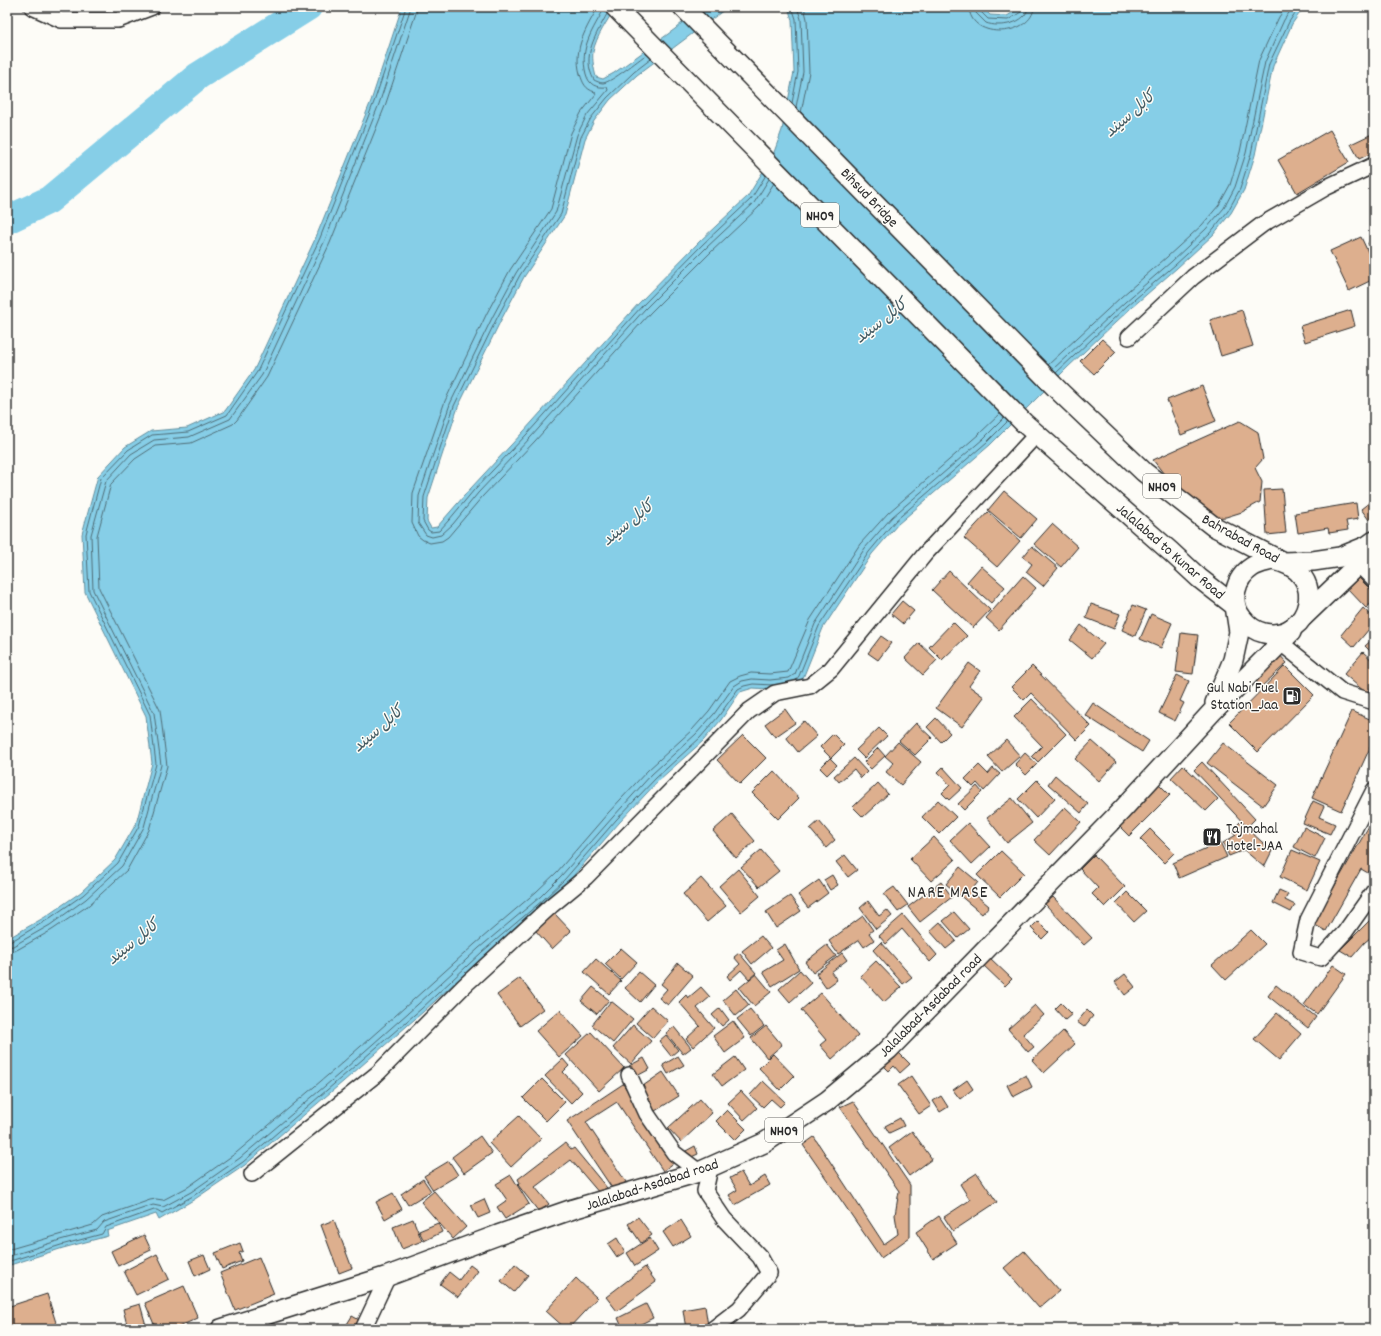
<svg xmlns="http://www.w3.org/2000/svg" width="1381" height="1336" font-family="Dekko,'Playpen Sans Arabic',sans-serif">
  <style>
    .water { fill: #86cee7; stroke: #628d9c }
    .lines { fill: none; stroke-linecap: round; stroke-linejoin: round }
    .shore { stroke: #4f6c76; stroke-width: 1 }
    .river { stroke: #86cee7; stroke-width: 28 }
    .building { fill: #ddaf8e; stroke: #2b2b2b }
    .minor-casing { stroke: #2b2b2b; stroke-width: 18 }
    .major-casing { stroke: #2b2b2b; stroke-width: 22 }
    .minor { stroke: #fdfcf7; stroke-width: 15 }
    .major { stroke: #fdfcf7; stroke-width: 19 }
    .labels { text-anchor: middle; stroke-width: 3; stroke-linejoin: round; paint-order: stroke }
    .shield { fill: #fdfcf7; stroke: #6a6a68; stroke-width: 1 }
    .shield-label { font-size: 14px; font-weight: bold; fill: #2b2b2b }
    .street-label { font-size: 15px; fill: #2b2b2b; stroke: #fdfcf7 }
    .poi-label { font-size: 15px; fill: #2b2b2b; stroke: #fdfcf7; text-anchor: end }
    .water-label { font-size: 16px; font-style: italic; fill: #465c63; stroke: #fdfcf7 }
    .quarter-label { font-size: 17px; letter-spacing: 1px; fill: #2b2b2b; stroke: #fdfcf7 }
  </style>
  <rect width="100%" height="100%" fill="#fdfcf7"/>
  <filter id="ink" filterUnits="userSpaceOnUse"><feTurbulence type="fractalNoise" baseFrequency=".025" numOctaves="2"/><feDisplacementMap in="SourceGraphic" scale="8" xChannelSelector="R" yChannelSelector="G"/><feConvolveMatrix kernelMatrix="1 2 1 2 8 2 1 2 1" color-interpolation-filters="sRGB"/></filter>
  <g filter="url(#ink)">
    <path class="water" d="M402,7H615C608,21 596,36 593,52C592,60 594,69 596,77L603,79L614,73L675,29L700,7H728L637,75L610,100L594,121L585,139L565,215L524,277L501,320L458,407L428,498L427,521L431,528L437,527L471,488L524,431L639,303L700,241L748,196L773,155L782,130L794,72L792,20L788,7H982L990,15L1007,16L1022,7H1304L1292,24L1273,66L1255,155L1244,190L1231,213L1213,235L1177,268L1131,308L1068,367L990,445L898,524L872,554L823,628L803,678L798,684L770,689L753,688L740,692L721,720L703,741L659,780L619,823L568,882L546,903L485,955L423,1012L344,1081L245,1165L195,1199L159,1220L156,1214L107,1231L108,1236L63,1248L7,1266V939L45,917L81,892L115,860L136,824L152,763L146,716L85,592L82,534L98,476L125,447L151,431L187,428L225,411L254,370L316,237L371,101Z"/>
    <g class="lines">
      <g class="shore">
        <path d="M598,7C586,29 573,48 580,74C583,83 585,89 595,92L596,94L581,113L571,133L551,209L510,270L487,313L445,401L413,493L412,523L418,536L423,540L430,543L442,541L448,537L482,497L535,441L650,313L711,252L759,207L774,183"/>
        <path d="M605,7C593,30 579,47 586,74C589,85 596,88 607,87L608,90L587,115L577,135L556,212L516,273L493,316L450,404L419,496L418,523L426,535L432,537L441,535L453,524L478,493L531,437L645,309L706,248L754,203L769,179"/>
        <path d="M969,7C970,42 1033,36 1034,7"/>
        <path d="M975,7L976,13L986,23C999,28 1027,24 1028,7"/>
        <polyline points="980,7 980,11 988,19 1008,20 1021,12 1023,7"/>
        <path d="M607,14C596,35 581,56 594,80C596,81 600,83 603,83C612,82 638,60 647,54"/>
        <polyline points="651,59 634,72 607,98 591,118 581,137 561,214 520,275 497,318 454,406 424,497 423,521 428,530 431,532 439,531 449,520 474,490 527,434 642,306 703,244 751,199 766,175"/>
        <polyline points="792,103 798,72 796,19 792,7"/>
        <polyline points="796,107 803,72 801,19 797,7"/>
        <polyline points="801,113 809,72 807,19 804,7"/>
        <polyline points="1048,365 1121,297 1167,257 1202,225 1219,205 1230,185 1240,152 1259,60 1279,17 1286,7"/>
        <polyline points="1053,369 1125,302 1171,262 1206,229 1224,208 1235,187 1246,153 1265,62 1284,20 1293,7"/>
        <polyline points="1056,373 1128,305 1175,265 1210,233 1228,211 1240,189 1251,154 1269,64 1289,22 1299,7"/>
        <polyline points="796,680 799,676 819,626 869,552 895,521 987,442 1008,421"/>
        <polyline points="7,942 10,942 47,920 83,895 118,863 139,826 156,764 150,715 89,591 86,534 101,478 128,450 152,435 188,432 227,415 257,372 320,238 374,102 406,7"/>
        <polyline points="7,947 13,946 50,925 86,899 122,866 144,827 161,765 154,713 93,590 91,535 106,481 131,454 154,440 189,437 230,419 262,375 325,240 379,104 411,7"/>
        <polyline points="7,953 15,951 52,930 89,905 127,870 149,830 167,766 160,710 99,588 97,536 111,484 135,459 155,446 191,443 233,424 237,420 267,377 330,243 385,106 416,13 417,7"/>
        <polyline points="7,1250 93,1225 102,1217 150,1200 156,1199 163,1200 188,1187 236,1153 334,1070 413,1000 475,944 536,892 557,872 608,813 648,770 692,730 709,711 730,681 740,676 751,673 770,674 788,672 810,620 860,544 888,513 979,434 1000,414"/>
        <polyline points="7,1257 60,1240 97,1230 104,1222 153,1205 163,1207 191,1192 240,1158 338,1075 417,1005 479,948 540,897 561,876 613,817 652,774 696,734 714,714 734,686 742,681 752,679 770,680 789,678 795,674 815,624 865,548 892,517 983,439 1004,418"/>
        <polyline points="7,1262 61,1245 102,1234 106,1227 154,1210 157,1210 162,1213 193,1196 243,1162 341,1078 421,1009 482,952 543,900 565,879 616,820 656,778 700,738 718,717 738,689 744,686 753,684 773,685"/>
      </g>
      <polyline class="river" points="7,220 49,200 198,76 308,7"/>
    </g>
    <g class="building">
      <polygon points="82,7 128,7 83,14"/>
      <polygon points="1330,130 1349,162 1297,193 1278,160"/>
      <polygon points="1374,133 1374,152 1359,159 1351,144"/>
      <polygon points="1361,237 1374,265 1374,279 1349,291 1330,251"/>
      <polygon points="1374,240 1374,256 1368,243"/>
      <polygon points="1242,310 1253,346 1221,356 1210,320"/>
      <polygon points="1351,310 1355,326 1305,342 1300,326"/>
      <polygon points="1102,339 1116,352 1094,374 1080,361"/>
      <polygon points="1202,386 1216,421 1181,435 1167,400"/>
      <polygon points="1240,421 1258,432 1263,459 1255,468 1262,482 1260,502 1242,512 1226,517 1210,518 1185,501 1153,460"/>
      <polygon points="1282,489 1286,533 1267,535 1264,490"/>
      <polygon points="1004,491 1037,519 1021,538 988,510"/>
      <polygon points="1374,499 1374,516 1369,520 1361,509"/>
      <polygon points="1356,503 1358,519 1346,521 1348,530 1329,533 1328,528 1298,533 1295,513"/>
      <polygon points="988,512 1020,541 997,567 964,538"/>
      <polygon points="1052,524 1078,547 1061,567 1034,544"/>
      <polygon points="1032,546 1058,568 1043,586 1026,572 1032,564 1023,557"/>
      <polygon points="981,566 1005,587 991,603 967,582"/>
      <polygon points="949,571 990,610 973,628 932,590"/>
      <polygon points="1023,576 1036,588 999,630 986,618"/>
      <polygon points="1357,576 1374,593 1374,601 1366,608 1346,587"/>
      <polygon points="902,601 914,611 903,624 891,614"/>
      <polygon points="1091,604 1120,614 1114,629 1086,618"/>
      <polygon points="1133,605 1146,610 1135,636 1122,630"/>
      <polygon points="1363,608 1374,618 1374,623 1354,647 1341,635"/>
      <polygon points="1151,614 1172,623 1161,648 1140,639"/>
      <polygon points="953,622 967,636 942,660 929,647"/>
      <polygon points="1081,625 1104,644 1092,658 1070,640"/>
      <polygon points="1181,633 1198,635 1193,674 1176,672"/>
      <polygon points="881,636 891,643 878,660 868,653"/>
      <polygon points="1374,638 1374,655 1365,646"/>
      <polygon points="919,643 937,660 923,675 905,658"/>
      <polygon points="1276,651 1287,663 1261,687 1250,675"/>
      <polygon points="1363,652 1374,662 1374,684 1366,693 1344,674"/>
      <polygon points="969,663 980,671 969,686 984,697 962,727 936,708"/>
      <polygon points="1032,666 1091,726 1077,740 1031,693 1024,700 1011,687"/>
      <polygon points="1285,666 1314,695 1258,752 1229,723"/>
      <polygon points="1177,675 1189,681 1180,701 1184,703 1175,721 1159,713"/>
      <polygon points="1032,699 1066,734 1038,762 1032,756 1042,746 1014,717"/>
      <polygon points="1093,703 1149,741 1142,752 1085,715"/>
      <polygon points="785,709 795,723 775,737 765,724"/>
      <polygon points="1352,711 1374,721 1374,739 1341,811 1312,798"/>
      <polygon points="936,718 950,733 941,742 927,727"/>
      <polygon points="804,721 817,736 798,752 786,737"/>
      <polygon points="916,723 932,738 915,755 899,741"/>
      <polygon points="879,728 887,736 864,758 856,750"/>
      <polygon points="833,734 844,745 831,758 820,747"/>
      <polygon points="743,735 766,758 740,784 717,760"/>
      <polygon points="1006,740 1020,756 1002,772 988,757"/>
      <polygon points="1092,741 1116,762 1099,781 1075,759"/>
      <polygon points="898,742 921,762 901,785 886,772 893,763 885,756"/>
      <polygon points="1223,743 1278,785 1263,806 1207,763"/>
      <polygon points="878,748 885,756 871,769 864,762"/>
      <polygon points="1025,753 1037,764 1026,775 1015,764"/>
      <polygon points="830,758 837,765 827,775 820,768"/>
      <polygon points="854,758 867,772 861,778 854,769 839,782 834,776"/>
      <polygon points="1202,762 1255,819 1247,827 1194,770"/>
      <polygon points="979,765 988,774 993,768 1000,774 984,791 977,783 973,787 965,779"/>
      <polygon points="1183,765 1218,799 1206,811 1171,778"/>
      <polygon points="943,767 962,788 949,800 942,793 950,785 938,772"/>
      <polygon points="774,771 799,798 778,819 752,793"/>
      <polygon points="1055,775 1088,804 1081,813 1048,784"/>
      <polygon points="1037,780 1055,798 1036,818 1018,799"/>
      <polygon points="878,783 888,794 863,817 853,807"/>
      <polygon points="1159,784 1170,795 1129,836 1118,825"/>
      <polygon points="977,786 982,792 964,810 958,804"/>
      <polygon points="1012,798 1032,823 1007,843 987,818"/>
      <polygon points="938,800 956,817 939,834 922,817"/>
      <polygon points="1313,801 1324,806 1319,817 1335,824 1330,834 1303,823"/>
      <polygon points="1065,807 1081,822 1050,855 1034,840"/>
      <polygon points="732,814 755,841 736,858 713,831"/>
      <polygon points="1374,817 1374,863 1368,873 1361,869 1326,931 1313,924"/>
      <polygon points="819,821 835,840 826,848 810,829"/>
      <polygon points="1240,822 1272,851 1264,867 1244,850 1229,856 1223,843 1236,835 1232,831"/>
      <polygon points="968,823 990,847 972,864 950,840"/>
      <polygon points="1304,827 1325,838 1315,858 1294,847"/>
      <polygon points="1150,829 1174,853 1164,863 1140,839"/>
      <polygon points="934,837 955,860 931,881 910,859"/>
      <polygon points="1220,842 1227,857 1179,878 1173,863"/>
      <polygon points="761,850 779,871 759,887 741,867"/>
      <polygon points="1292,850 1320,862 1307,890 1280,877"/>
      <polygon points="1001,851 1024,873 1000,897 977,875"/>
      <polygon points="845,855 857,870 848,877 836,862"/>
      <polygon points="1094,855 1125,887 1105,907 1092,894 1098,888 1080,869"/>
      <polygon points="960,867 978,882 971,891 989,906 982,914 946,884"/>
      <polygon points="738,869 760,896 741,912 719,886"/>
      <polygon points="832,875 838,885 830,890 824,880"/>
      <polygon points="701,878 726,906 707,922 683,894"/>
      <polygon points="819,880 828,893 808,908 798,895"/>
      <polygon points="941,882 952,897 920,922 908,907"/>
      <polygon points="894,887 908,905 898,912 884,894"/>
      <polygon points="1279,890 1288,894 1285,900 1295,905 1291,912 1273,903"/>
      <polygon points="1127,892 1146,911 1134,922 1116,903"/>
      <polygon points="790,896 801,911 776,928 766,912"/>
      <polygon points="1053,897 1092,938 1084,945 1045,904"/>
      <polygon points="868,901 879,916 887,910 892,916 876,929 860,908"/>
      <polygon points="954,912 969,929 958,938 943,921"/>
      <polygon points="554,913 571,931 552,949 535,930"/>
      <polygon points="903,915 937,955 930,962 902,929 886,944 879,936"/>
      <polygon points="863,916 873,930 869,933 874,940 864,947 859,940 838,954 829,941"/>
      <polygon points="1374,916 1374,935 1365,942 1352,957 1340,950"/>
      <polygon points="1038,921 1049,932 1042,939 1031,928"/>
      <polygon points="940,922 956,941 946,949 930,931"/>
      <polygon points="1251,930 1265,944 1226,980 1212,965"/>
      <polygon points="761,936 771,948 752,964 742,951"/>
      <polygon points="881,942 912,977 903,984 873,950"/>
      <polygon points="785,944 799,969 772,986 763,972 783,960 776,950"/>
      <polygon points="827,945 836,956 813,973 805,962"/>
      <polygon points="621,948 637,962 621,979 605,964"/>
      <polygon points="739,953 756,973 749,979 741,970 730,980 727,976 740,964 734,957"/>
      <polygon points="842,953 847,960 831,972 837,980 826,988 816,974"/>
      <polygon points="989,957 1012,979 1005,986 982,964"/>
      <polygon points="596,959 621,981 609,994 584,972"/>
      <polygon points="876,961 901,987 884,1002 860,976"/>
      <polygon points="678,963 693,976 668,1005 659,998 667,989 661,984"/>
      <polygon points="1333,965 1346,974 1317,1014 1304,1005"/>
      <polygon points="800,970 811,983 790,1002 779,989"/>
      <polygon points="639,972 654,985 640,1002 625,988"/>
      <polygon points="756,974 771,992 754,1006 739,988"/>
      <polygon points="1125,974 1135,987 1125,995 1115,982"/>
      <polygon points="520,978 543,1009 520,1026 497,995"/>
      <polygon points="1276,985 1316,1017 1308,1028 1268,996"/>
      <polygon points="593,987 609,1000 597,1014 581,1001"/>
      <polygon points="701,987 710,997 697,1008 714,1028 693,1047 686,1039 700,1026 679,1002 686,995 688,998"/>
      <polygon points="736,989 749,1005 736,1016 723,1000"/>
      <polygon points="821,993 858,1036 832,1059 820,1045 826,1040 801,1010"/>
      <polygon points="611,1001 633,1019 613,1043 592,1025"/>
      <polygon points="1061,1003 1072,1014 1065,1020 1055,1009"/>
      <polygon points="1035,1005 1044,1015 1023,1034 1034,1047 1028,1052 1008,1029"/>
      <polygon points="651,1006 668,1021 653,1038 636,1023"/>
      <polygon points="720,1008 729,1020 722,1026 712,1015"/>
      <polygon points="750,1009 764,1026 751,1036 737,1019"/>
      <polygon points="560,1010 583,1036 559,1057 536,1031"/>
      <polygon points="1087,1010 1093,1016 1084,1027 1077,1022"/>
      <polygon points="1277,1013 1301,1034 1279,1060 1254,1039"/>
      <polygon points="733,1021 745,1038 725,1053 713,1036"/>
      <polygon points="633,1025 651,1041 631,1064 613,1048"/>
      <polygon points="766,1026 782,1045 767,1058 751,1038"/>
      <polygon points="674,1027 691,1048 683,1054 666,1033"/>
      <polygon points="1063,1031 1075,1044 1044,1073 1032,1060"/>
      <polygon points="591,1032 624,1068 599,1091 566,1055"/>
      <polygon points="666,1035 678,1050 671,1056 659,1041"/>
      <polygon points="895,1049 910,1064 900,1073 894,1066 889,1071 881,1063"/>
      <polygon points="773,1054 794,1076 780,1090 759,1068"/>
      <polygon points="678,1056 684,1065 668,1074 663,1065"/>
      <polygon points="735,1057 744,1070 722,1086 713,1074"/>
      <polygon points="644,1058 650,1069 635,1077 629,1066"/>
      <polygon points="563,1059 569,1066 563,1072 582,1092 571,1103 545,1076"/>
      <polygon points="663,1072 679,1096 655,1111 640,1088"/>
      <polygon points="1026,1075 1032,1087 1013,1097 1007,1085"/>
      <polygon points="911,1076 931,1106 919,1114 898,1085"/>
      <polygon points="542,1079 565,1102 546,1121 523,1098"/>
      <polygon points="967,1080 973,1089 960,1099 953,1090"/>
      <polygon points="763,1081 785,1102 780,1107 771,1099 763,1107 750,1095"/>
      <polygon points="623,1084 675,1162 663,1171 617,1102 586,1122 626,1182 614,1191 567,1121"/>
      <polygon points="741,1091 757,1108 744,1120 728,1103"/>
      <polygon points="941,1096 948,1107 940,1112 933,1101"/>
      <polygon points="700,1099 712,1113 681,1142 668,1128"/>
      <polygon points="853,1101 910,1185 910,1237 881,1258 803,1145 814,1137 884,1244 898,1234 895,1215 899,1191 840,1107"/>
      <polygon points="727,1110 746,1129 735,1140 716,1121"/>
      <polygon points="519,1116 541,1139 511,1167 489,1143"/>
      <polygon points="900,1118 904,1126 889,1133 885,1126"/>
      <polygon points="912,1131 932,1159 909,1176 889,1148"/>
      <polygon points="480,1136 492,1153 464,1173 452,1157"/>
      <polygon points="565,1143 571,1150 574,1148 607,1188 600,1194 571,1160 535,1187 549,1204 539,1212 518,1185 520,1183 518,1179"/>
      <polygon points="695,1146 698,1154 687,1159 684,1152"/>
      <polygon points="449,1161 458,1175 433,1190 424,1176"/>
      <polygon points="741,1172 749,1186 765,1176 770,1185 735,1205 729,1195 737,1190 730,1178"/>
      <polygon points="977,1173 997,1202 953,1231 944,1217 970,1200 960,1184"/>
      <polygon points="511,1175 529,1204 505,1219 497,1207 507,1200 496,1184"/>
      <polygon points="423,1179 431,1191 408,1205 401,1194"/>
      <polygon points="434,1191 466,1227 453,1239 421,1202"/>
      <polygon points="393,1193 402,1209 385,1219 376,1202"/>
      <polygon points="484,1199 490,1213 478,1218 471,1205"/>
      <polygon points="939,1216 957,1243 933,1259 916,1232"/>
      <polygon points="638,1217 652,1235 641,1243 628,1224"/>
      <polygon points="413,1219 422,1241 402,1249 393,1227"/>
      <polygon points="334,1220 352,1268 339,1273 321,1225"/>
      <polygon points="681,1220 691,1236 673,1247 663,1232"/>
      <polygon points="438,1223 442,1232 424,1241 419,1231"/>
      <polygon points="144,1235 151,1250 118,1266 111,1251"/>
      <polygon points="617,1238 625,1252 617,1257 608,1244"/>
      <polygon points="650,1238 658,1251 635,1266 627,1253"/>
      <polygon points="240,1243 243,1251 239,1253 242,1261 222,1269 215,1253"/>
      <polygon points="1024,1251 1059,1291 1039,1308 1004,1268"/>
      <polygon points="157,1254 169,1279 136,1295 124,1271"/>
      <polygon points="204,1255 210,1269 195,1276 189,1261"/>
      <polygon points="259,1257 274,1294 235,1310 220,1273"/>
      <polygon points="515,1264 528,1275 514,1292 501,1281"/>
      <polygon points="470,1265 478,1271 458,1297 440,1284 449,1272 459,1280"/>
      <polygon points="645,1267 656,1282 617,1311 606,1297"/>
      <polygon points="576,1278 597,1298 568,1329 566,1329 546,1311"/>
      <polygon points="184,1286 198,1318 174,1329 156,1329 145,1303"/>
      <polygon points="47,1294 58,1329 10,1329 7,1319 7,1307"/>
      <polygon points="140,1304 147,1329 128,1329 123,1309"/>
      <polygon points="646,1304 653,1318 631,1329 623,1329 618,1318"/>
      <polygon points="705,1306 708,1326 686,1329 683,1310"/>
      <polygon points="352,1316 363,1322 359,1329 344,1329"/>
      <polygon points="307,1324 309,1329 292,1328"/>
      <polygon points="762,1324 763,1329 746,1329 745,1328"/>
    </g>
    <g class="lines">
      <g class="minor-casing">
        <g id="minor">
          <polyline points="32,7 61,20 118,20 152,7"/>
          <polyline points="1129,337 1193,277 1263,224 1327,187 1374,165"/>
          <polyline points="1359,565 1374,580"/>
          <polyline points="1281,643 1342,692 1374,702"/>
          <polyline points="1374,790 1308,920 1301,952 1321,958 1345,932 1374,891"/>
          <polyline points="629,1075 647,1114 674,1153 699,1172"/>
          <polyline points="710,1168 705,1191 724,1219 760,1257 769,1273 739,1309 713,1329"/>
          <polyline points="252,1174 378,1073 464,986 552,905 586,877 749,711 775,693 810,686 831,669 925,554 1036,435"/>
          <polyline points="363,1329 388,1276"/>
        </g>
      </g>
      <g class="major-casing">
        <g id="major">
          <polyline points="615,7 1024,423 1171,552 1199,578 1235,606 1239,632 1233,660 1215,703"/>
          <polyline points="683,7 1061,393 1144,472 1213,526 1283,562 1313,561 1340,557 1367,546 1374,541"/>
          <path d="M1272,560C1332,570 1310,643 1264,633C1255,631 1248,626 1242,618C1229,602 1235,578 1252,567C1258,563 1265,562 1272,560Z"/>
          <polyline points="1303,617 1374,549"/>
          <polyline points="221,1329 388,1276 498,1235 573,1209 699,1172 764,1143 827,1101 888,1050 1121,811 1212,712 1291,632 1292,628"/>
        </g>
      </g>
      <use href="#minor" class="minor"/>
      <use href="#major" class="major"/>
    </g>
  </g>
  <defs>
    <g id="fuel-square" transform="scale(1)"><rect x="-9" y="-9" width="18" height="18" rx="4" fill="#2b2b2b" stroke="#fdfcf7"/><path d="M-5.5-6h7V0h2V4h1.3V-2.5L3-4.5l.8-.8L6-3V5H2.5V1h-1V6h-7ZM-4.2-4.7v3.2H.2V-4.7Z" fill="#fff"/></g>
    <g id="restaurant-square" transform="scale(1)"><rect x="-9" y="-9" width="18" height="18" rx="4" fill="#2b2b2b" stroke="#fdfcf7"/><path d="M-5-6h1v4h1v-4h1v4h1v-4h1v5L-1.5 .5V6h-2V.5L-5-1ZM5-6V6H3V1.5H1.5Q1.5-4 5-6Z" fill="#fff"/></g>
  </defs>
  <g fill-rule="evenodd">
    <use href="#fuel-square" x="1292" y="696"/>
    <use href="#restaurant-square" x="1212" y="837"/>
  </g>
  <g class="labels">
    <g class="shield">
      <rect x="801" y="203" width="38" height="24" rx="3"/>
      <rect x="1143" y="474" width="38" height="24" rx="3"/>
      <rect x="765" y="1118" width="38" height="24" rx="3"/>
    </g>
    <g class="shield-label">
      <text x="820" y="220">NH09</text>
      <text x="1162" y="491">NH09</text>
      <text x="784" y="1135">NH09</text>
    </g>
    <g class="street-label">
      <text transform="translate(870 197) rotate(46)" y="5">Bihsud Bridge</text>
      <text transform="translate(1241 538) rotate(29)" y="5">Bahrabad Road</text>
      <text transform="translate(1171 551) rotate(41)" y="5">Jalalabad to Kunar Road</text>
      <text transform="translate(930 1005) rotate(-45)" y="5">Jalalabad-Asdabad road</text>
      <text transform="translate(652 1184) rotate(-18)" y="5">Jalalabad-Asdabad road</text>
    </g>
    <g class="poi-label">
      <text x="1278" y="692">Gul Nabi Fuel<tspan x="1278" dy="17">Station_Jaa</tspan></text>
      <text x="1226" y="833" text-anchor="start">Tajmahal<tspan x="1226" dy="17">Hotel-JAA</tspan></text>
    </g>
    <g class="water-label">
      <text transform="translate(1129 113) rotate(-41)" y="6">کابل سيند</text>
      <text transform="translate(880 320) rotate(-38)" y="6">کابل سيند</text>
      <text transform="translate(627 522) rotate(-39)" y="6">کابل سيند</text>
      <text transform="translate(377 728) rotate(-41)" y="6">کابل سيند</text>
      <text transform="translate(132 941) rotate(-39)" y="6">کابل سيند</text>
    </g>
    <g class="quarter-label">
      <text x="948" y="897">NARE MASE</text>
    </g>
  </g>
  <rect width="1381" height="1336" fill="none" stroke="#fdfcf7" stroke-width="24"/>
  <rect x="12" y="12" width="1357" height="1312" fill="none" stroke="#2b2b2b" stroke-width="1.5" filter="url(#ink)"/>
</svg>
